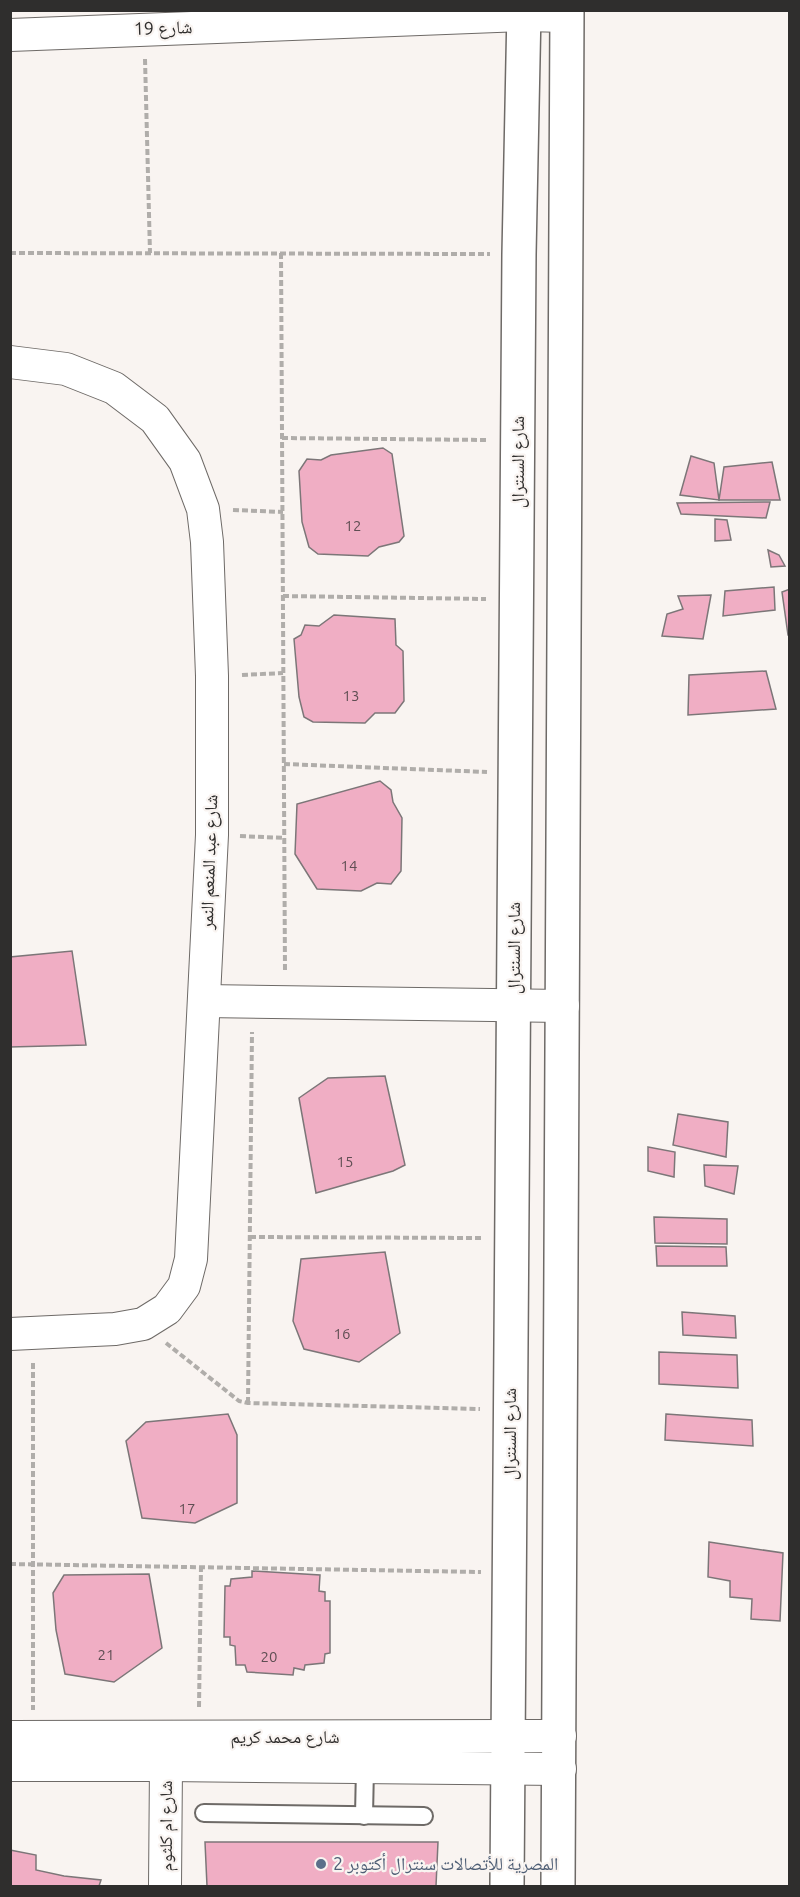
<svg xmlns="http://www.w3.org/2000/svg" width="800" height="1897" font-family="Ubuntu,'Noto Naskh Arabic',sans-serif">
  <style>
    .building { fill: #f0aec4; stroke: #7c7678; stroke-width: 1.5 }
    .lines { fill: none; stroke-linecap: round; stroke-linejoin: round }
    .lane-casing { stroke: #6e6a67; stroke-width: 20 }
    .street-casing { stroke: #6e6a67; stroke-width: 34 }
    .secondary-casing { stroke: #6e6a67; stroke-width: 36 }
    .path { stroke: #b0adaa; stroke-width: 4; stroke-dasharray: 6 3; stroke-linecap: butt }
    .lane { stroke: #fff; stroke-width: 16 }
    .street { stroke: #fff; stroke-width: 32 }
    .secondary { stroke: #fff; stroke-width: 33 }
    .service-dot { fill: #5c6f8a; stroke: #f9f4f1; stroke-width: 2 }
    .labels { text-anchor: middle; stroke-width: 4.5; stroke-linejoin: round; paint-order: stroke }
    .number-label { font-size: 15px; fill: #5f4e53 }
    .street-label { font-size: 18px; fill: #2f2e2d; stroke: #f9f4f1 }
    .service-label { font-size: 18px; fill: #4e5e75; stroke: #f9f4f1; text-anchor: start }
  </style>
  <rect width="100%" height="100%" fill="#f9f4f1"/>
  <g class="building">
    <polygon points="383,448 392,454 404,536 399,542 379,547 368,556 318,554 309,547 302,522 299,471 307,459 321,460 331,455"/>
    <polygon points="691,456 714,463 719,500 680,495"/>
    <polygon points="772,462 780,500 719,500 724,467"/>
    <polygon points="770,502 766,518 681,514 677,503"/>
    <polygon points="715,519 727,520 731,540 715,541"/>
    <polygon points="768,550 779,555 785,566 771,567"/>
    <polygon points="774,587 775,610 723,616 725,591"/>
    <polygon points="790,589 790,635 788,635 782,592"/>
    <polygon points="711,595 703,639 662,636 667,614 683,609 678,596"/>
    <polygon points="334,615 395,619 396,645 403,651 404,701 395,713 375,713 365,723 313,722 304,717 299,697 294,639 301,635 305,625 319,626"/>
    <polygon points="766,671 776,709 688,715 689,675"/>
    <polygon points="380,781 391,790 393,802 402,818 401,871 391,884 377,883 361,891 317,889 295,854 297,804"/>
    <polygon points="72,951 86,1045 10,1047 10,957"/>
    <polygon points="385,1076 405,1165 393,1171 316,1193 299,1098 328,1078"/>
    <polygon points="678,1114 728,1122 726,1157 673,1145"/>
    <polygon points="648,1147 675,1152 674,1177 648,1171"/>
    <polygon points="704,1165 738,1166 734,1194 705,1186"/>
    <polygon points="654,1217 727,1219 727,1244 655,1243"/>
    <polygon points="656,1246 726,1247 727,1266 657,1266"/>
    <polygon points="385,1252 400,1333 359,1362 304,1349 293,1321 301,1259"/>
    <polygon points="682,1312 735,1316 736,1338 683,1335"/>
    <polygon points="659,1352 737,1355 738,1388 659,1384"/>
    <polygon points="228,1414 237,1435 237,1503 195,1523 142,1518 126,1441 146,1422"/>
    <polygon points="666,1414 752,1420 753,1446 665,1440"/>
    <polygon points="709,1542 783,1553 780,1621 751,1619 752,1599 730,1597 730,1581 708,1577"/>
    <polygon points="252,1571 320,1575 319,1591 325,1592 325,1601 330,1601 330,1653 325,1654 324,1663 305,1665 304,1670 294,1668 293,1675 247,1672 245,1665 236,1665 235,1646 230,1645 230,1637 224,1637 225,1586 230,1586 231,1579 252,1577"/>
    <polygon points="149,1574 162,1648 114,1682 65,1674 56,1630 53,1593 64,1575"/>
    <polygon points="205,1842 438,1842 436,1886 207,1886"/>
    <polygon points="10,1850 36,1855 36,1870 64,1876 101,1880 99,1886 10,1886"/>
  </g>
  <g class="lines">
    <g class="lane-casing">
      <g id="lane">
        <polyline points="204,1813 424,1816"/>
        <polyline points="364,1816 365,1767"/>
      </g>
    </g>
    <g class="street-casing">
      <g id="street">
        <polyline points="10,35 524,15 567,16"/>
        <polyline points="10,362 66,369 114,388 155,419 185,461 203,509 207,542 212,676 212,835 191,1259 184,1286 167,1309 143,1324 115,1329 10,1334"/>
        <polyline points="204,1001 563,1006"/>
        <polyline points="10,1737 560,1736"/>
        <polyline points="10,1765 166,1765 560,1769"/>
        <polyline points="165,1886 166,1765"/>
      </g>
    </g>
    <g class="secondary-casing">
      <g id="secondary">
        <polyline points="507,1886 519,254 524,10"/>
        <polyline points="558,1886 567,10"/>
      </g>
    </g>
    <g class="path">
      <polyline points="145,59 150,253"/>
      <polyline points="10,253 490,254"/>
      <polyline points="281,253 285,972"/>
      <polyline points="282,438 487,440"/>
      <polyline points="233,510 283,512"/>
      <polyline points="283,596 486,599"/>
      <polyline points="242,675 283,673"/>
      <polyline points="284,764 487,772"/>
      <polyline points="240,836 285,838"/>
      <polyline points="250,1237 483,1238"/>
      <polyline points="166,1343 239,1401 248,1403 480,1409"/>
      <polyline points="33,1363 33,1710"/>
      <polyline points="248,1403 252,1032"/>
      <polyline points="10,1564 481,1572"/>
      <polyline points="199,1707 201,1567"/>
    </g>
    <use href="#lane" class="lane"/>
    <use href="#street" class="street"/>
    <use href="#secondary" class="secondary"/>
  </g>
  <circle class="service-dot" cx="321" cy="1864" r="6"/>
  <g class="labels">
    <g class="number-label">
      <text x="353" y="531">12</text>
      <text x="351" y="701">13</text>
      <text x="349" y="871">14</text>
      <text x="345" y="1167">15</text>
      <text x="342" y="1339">16</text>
      <text x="187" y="1514">17</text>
      <text x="106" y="1660">21</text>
      <text x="269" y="1662">20</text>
    </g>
    <g class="street-label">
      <text transform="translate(163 28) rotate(-2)" y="6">شارع 19</text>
      <text transform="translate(518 462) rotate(-90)" y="6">شارع السنترال</text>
      <text transform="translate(209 862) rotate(-88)" y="6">شارع عبد المنعم النمر</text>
      <text transform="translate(514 948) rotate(-90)" y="6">شارع السنترال</text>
      <text transform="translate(510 1434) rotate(-90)" y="6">شارع السنترال</text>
      <text x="285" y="1743">شارع محمد كريم</text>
      <text transform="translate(166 1826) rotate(-90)" y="6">شارع ام كلثوم</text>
    </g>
    <g class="service-label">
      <text x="333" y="1870">المصرية للأتصالات سنترال أكتوبر 2</text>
    </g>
  </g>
  <rect width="800" height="1897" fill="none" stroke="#2f2e2d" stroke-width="24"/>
</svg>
